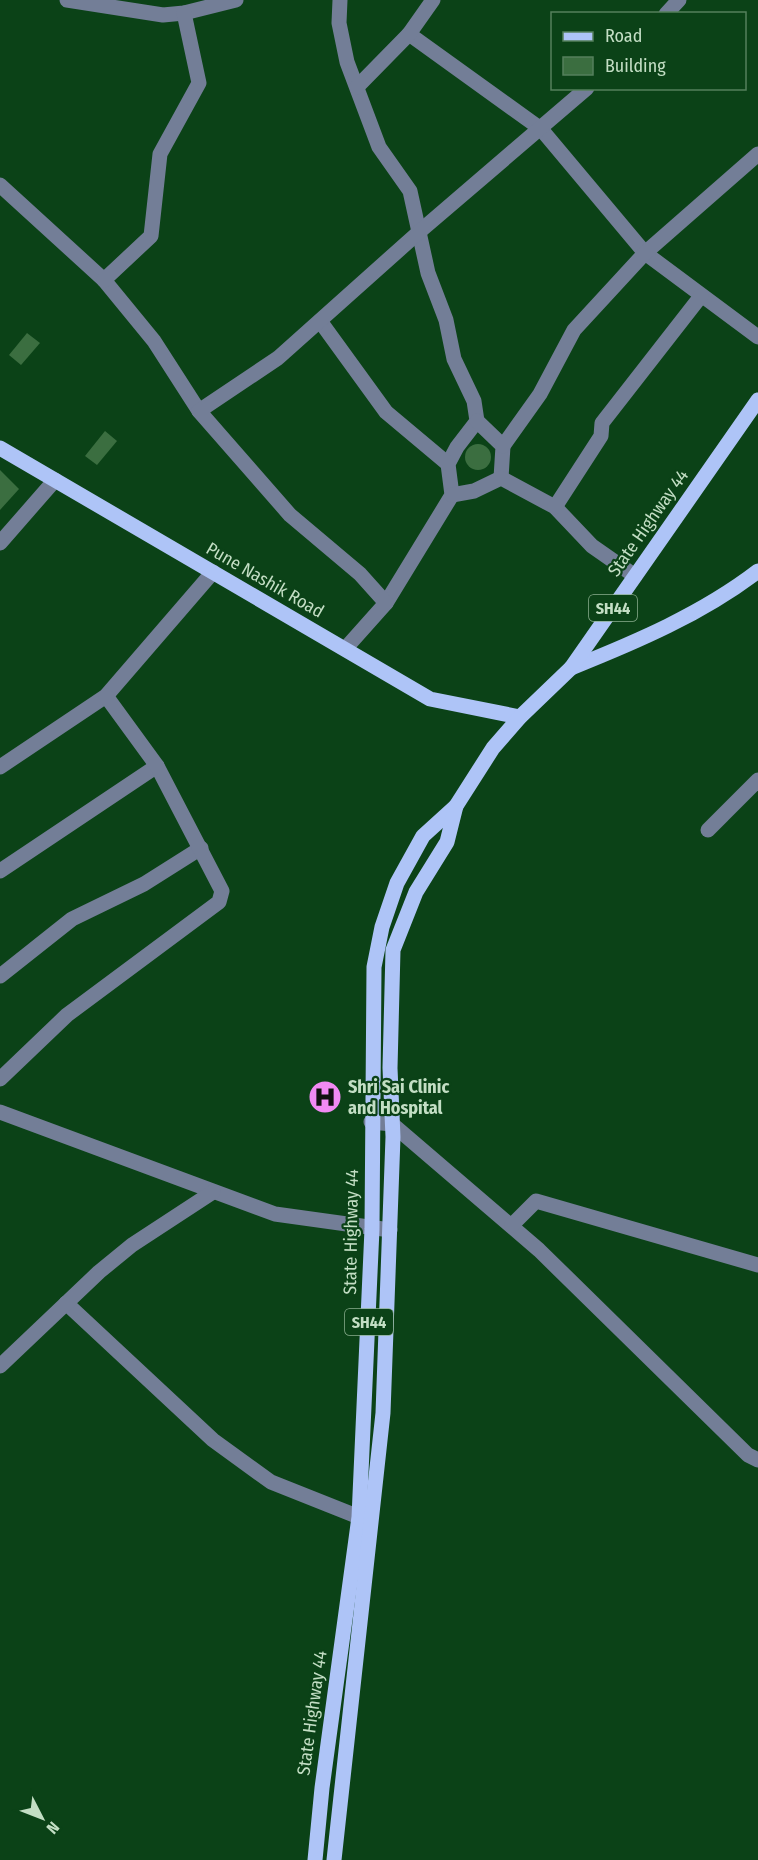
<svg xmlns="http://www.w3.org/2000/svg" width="758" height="1860" font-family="'Fira Sans Condensed',sans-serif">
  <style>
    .building { fill: #3b6e40 }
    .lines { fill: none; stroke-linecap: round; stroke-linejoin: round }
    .minor { stroke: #737e97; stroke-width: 15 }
    .major { stroke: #aec4f7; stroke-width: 15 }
    .labels { text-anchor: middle; stroke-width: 4.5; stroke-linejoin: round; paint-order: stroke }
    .shield { fill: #0b4217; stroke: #8caf90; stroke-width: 1.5 }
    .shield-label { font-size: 16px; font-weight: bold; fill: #c3dec4 }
    .street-label { font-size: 18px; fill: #c3dec4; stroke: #0b4217 }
    .poi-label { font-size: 18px; font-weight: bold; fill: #c3dec4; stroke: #0b4217; text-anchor: start }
  </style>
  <rect width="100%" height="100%" fill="#0b4217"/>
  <g class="building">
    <polygon points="27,333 40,343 21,365 9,355"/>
    <polygon points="105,431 117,441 97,465 85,456"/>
    <circle cx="478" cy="457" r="13"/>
    <polygon points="0,470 19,489 0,510"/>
    <polygon points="316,1084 338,1096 331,1109 309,1097"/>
  </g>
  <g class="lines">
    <g class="minor">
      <polyline points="67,0 163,15 184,13 236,0"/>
      <polyline points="340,0 339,23 347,62 379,147 410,191 428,273 446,320 454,359 474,401 477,421 457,447 448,464 452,495 386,603"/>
      <polyline points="666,14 679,0"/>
      <polyline points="409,34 541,129 645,253 758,337"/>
      <polyline points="357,87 409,34 433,0"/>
      <polyline points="0,185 104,280 154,341 199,411"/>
      <polyline points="104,280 151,236 160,154 199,83 184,13"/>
      <polyline points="320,321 386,412 448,464"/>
      <polyline points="477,421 503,446 501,478"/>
      <polyline points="503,446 540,394 574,330 645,253 758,154"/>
      <polyline points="452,495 474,491 501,478 555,507 592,546 635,576"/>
      <polyline points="555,507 601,436 602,423 701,296"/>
      <polyline points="0,543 55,480"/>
      <polyline points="345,649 386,603 360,574 290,515 199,411 278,358 419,232 587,88"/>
      <polyline points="0,767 106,696 213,572"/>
      <polyline points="708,830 758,780"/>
      <polyline points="0,871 157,766"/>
      <polyline points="0,976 72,919 144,884 201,848"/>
      <polyline points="0,1079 67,1015 219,902 222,891 157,766 106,696"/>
      <polyline points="0,1112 275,1214 390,1230"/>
      <polyline points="371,1122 392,1124 539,1250 748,1455 758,1460"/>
      <polyline points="512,1225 536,1201 758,1265"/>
      <polyline points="66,1303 213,1440 271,1482 359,1517"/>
      <polyline points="0,1366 99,1272 132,1245 213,1192"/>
    </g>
    <g class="major">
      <polyline points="0,448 430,699 520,717"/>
      <path d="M571,668C636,642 702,614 758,571"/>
      <polyline points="315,1860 322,1788 359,1517 372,1229 374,967 382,927 397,883 423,836 456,806 493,748 520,717 571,668 758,400"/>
      <polyline points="334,1860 383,1413 393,1137 390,1068 393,950 416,892 447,842 456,806"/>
    </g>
  </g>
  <defs>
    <g id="hospital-disc" transform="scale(1.725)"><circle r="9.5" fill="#f18af4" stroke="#0b4217"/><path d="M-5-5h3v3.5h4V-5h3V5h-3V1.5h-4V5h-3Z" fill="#111"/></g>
  </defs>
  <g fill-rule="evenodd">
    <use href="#hospital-disc" x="325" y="1097"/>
  </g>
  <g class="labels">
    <g class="shield">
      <rect x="589" y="595" width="48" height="26" rx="4.5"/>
      <rect x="345" y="1309" width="48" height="26" rx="4.5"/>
    </g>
    <g class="shield-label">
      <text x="613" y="614">SH44</text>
      <text x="369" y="1328">SH44</text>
    </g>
    <g class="street-label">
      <text transform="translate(648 523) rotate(-55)" y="6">State Highway 44</text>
      <text transform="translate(265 580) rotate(30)" y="6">Pune Nashik Road</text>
      <text transform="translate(351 1232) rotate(-89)" y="6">State Highway 44</text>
      <text transform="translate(312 1713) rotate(-82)" y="6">State Highway 44</text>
    </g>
    <g class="poi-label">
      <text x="348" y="1093">Shri Sai Clinic<tspan x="348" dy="21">and Hospital</tspan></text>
    </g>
  </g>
  <rect x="551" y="12" width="195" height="78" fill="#0b4217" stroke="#55805c" stroke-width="1.5"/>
  <rect x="563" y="32" width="30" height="9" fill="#aec4f7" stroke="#55805c" stroke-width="1.5"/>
  <text x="605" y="42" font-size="18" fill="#c3dec4">Road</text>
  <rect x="563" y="57" width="30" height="18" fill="#3b6e40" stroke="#55805c" stroke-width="1.5"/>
  <text x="605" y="72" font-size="18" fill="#c3dec4">Building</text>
  <g transform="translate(42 1818) rotate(132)" stroke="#0b4217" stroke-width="4.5" paint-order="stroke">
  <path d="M0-4.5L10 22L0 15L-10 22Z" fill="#c3dec4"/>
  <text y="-9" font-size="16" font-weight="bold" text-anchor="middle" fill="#c3dec4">N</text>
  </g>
</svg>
